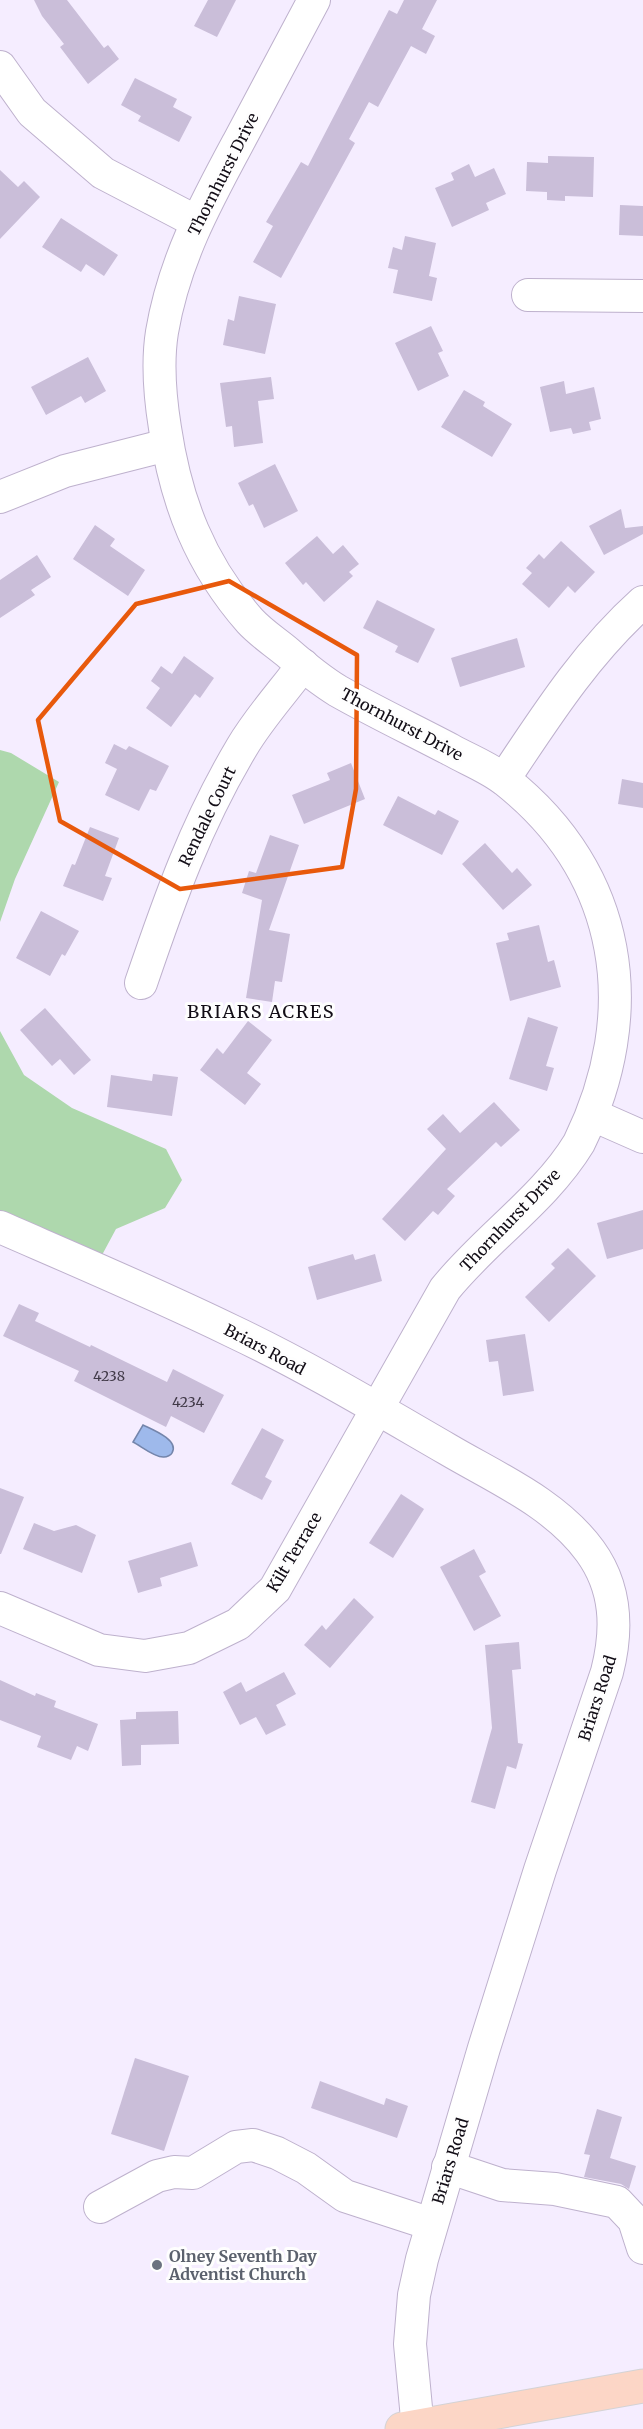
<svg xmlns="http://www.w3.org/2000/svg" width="643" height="2429" font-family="Merriweather,serif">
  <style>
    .green { fill: #aed8ad }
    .water { fill: #9eb9eb; stroke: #7485ab; stroke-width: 1.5 }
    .building { fill: #cabed9 }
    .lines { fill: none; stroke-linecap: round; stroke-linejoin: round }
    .minor-casing { stroke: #beb1cd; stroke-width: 34 }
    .major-casing { stroke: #d4d3d5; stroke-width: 35 }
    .minor { stroke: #fff; stroke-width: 32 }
    .major { stroke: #fcd6c6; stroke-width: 33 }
    .marked { fill: none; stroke: #e8590c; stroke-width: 4.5; stroke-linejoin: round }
    .worship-dot { fill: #6b7280; stroke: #fefefe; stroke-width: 2 }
    .labels { text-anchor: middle; stroke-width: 6; stroke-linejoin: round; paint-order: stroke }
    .number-label { font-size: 14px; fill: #403947 }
    .street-label { font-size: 16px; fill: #120d16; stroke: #fefefe }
    .worship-label { font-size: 16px; font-weight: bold; fill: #5b616d; stroke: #fefefe; text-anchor: start }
    .neighbourhood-label { font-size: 18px; letter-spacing: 1.5px; fill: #120d16; stroke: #fefefe }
  </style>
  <rect width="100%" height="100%" fill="#f5edff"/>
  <g class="green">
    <polygon points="0,750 11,753 59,782 15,879 0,922"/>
    <polygon points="0,1031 24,1075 72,1108 166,1149 182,1180 165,1208 116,1229 95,1268 0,1227"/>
  </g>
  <path class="water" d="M143,1425C151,1429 180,1440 172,1453C171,1455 167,1457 164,1457C155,1458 141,1446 133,1442Z"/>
  <g class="building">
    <polygon points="34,0 67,0 104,48 108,45 119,59 88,84 60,47 64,44 42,16"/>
    <polygon points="208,0 236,0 217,37 194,26"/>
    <polygon points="404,0 437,0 422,29 435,36 426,54 411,46 378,107 369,102 349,139 355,143 281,278 253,262 273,226 266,222 301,162 308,166 389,10 397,14"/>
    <polygon points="135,78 177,99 173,107 192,117 179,142 138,121 141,116 121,105"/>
    <polygon points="548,156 594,157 593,197 565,196 565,201 547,200 547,192 526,191 527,162 548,163"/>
    <polygon points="469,164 475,177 494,168 506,194 486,203 489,210 452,227 435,188 454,180 451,173"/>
    <polygon points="0,170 18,187 24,181 40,197 0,239"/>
    <polygon points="620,205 643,206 643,236 619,235"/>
    <polygon points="61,218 118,255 104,276 86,264 81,272 42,247"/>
    <polygon points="405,236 436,243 429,276 437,278 432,301 393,293 398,270 388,268 393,247 402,250"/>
    <polygon points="239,296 276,304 265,354 223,345 228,319 234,321"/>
    <polygon points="431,326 443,351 438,353 449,376 418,391 395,343"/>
    <polygon points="88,357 106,391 85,403 81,396 46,415 31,387"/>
    <polygon points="271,377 274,399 258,401 263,443 234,447 232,426 226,427 220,383"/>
    <polygon points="564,381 566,394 594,387 601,419 589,422 591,430 573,434 571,428 550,432 540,387"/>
    <polygon points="464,390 485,402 483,406 512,424 492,457 441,427"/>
    <polygon points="275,464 298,511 264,528 253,504 249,506 238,483"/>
    <polygon points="621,509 625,528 643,526 643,534 604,555 589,526"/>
    <polygon points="95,525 115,539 110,546 145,570 128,596 73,559"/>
    <polygon points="317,536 333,554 343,545 359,564 349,572 353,576 324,602 306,582 303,585 285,563"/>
    <polygon points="561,541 595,572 575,593 568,586 549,608 522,584 532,573 526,568 539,554 544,559"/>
    <polygon points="37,555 51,577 31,590 35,595 0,618 0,580"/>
    <polygon points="377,600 435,629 418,663 395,652 398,646 363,628"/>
    <polygon points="517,638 525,667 460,687 451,658"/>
    <polygon points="184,656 214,678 200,698 195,694 171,727 146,708 160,688 151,681 161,666 172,674"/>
    <polygon points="114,744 126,750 129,746 169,766 156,791 150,789 139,811 105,795 117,769 105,763"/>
    <polygon points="351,763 365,799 304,824 292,795 330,780 327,773"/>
    <polygon points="622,779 643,783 643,808 618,804"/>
    <polygon points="398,796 435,815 438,810 459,821 442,855 383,825"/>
    <polygon points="90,827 119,838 105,876 112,878 103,901 63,886 72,864 75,865"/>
    <polygon points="270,835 299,845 269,930 290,934 282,982 275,981 272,1002 246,998 262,900 242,893 249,871 256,873"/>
    <polygon points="485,843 512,873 517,868 532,885 503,910 462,864"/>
    <polygon points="41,911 79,931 65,956 62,954 50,976 16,958"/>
    <polygon points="539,925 548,962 554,960 561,987 510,1001 496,943 509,940 507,933"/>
    <polygon points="45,1008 91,1060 74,1075 60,1059 52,1066 20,1030"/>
    <polygon points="528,1017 558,1027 546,1066 554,1068 547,1091 509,1079"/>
    <polygon points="248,1021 272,1040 247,1073 261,1084 245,1105 200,1070 217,1048 223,1054"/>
    <polygon points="153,1074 178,1077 172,1116 107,1107 111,1075 152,1081"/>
    <polygon points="494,1102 520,1130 501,1147 496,1142 447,1189 455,1196 438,1215 433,1211 405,1241 382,1219 446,1149 427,1129 443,1114 460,1133"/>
    <polygon points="643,1210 643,1249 607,1259 597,1223"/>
    <polygon points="568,1248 596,1276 549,1322 525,1297 555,1268 551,1264"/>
    <polygon points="353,1254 355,1260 375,1254 382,1281 317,1300 308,1267"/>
    <polygon points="19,1304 39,1313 35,1321 90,1347 91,1345 167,1382 173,1369 224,1395 204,1433 171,1416 166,1427 74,1381 79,1371 3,1336"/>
    <polygon points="525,1334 534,1391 503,1396 498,1361 489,1362 486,1340"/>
    <polygon points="262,1428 284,1440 265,1477 272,1481 262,1500 231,1484"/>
    <polygon points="0,1488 24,1497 1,1554 0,1554"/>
    <polygon points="401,1494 424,1509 393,1558 369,1543"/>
    <polygon points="34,1523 54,1531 76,1525 96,1535 82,1573 23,1549"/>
    <polygon points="191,1542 198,1566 160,1578 162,1586 138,1593 128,1561"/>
    <polygon points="474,1549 486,1572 479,1576 501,1616 474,1631 440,1567"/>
    <polygon points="354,1598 374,1617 330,1668 304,1645 322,1625 326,1630"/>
    <polygon points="519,1642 521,1669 512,1670 518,1743 523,1744 516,1769 507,1766 495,1809 471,1802 492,1728 485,1645"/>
    <polygon points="284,1672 296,1694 276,1705 286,1725 266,1735 256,1717 240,1725 223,1692 241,1682 246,1692"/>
    <polygon points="0,1680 35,1696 36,1693 56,1701 54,1707 98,1724 88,1751 77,1746 71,1760 37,1747 41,1736 0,1720"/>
    <polygon points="178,1711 179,1744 141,1745 141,1765 122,1766 120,1720 136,1719 136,1712"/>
    <polygon points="135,2058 189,2076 164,2151 111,2134"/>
    <polygon points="320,2081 384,2105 386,2098 408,2106 397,2138 311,2108"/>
    <polygon points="597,2109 622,2117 610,2158 636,2166 629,2189 621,2184 584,2177 590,2155 584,2154"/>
  </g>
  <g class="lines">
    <g class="minor-casing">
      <g id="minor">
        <polyline points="0,67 32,112 103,173 195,221"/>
        <polyline points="528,295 643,296"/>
        <polyline points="0,497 65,471 167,445"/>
        <path d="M504,779C546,716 586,653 643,602"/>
        <path d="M141,983C170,898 196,824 242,747C259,718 283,692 303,665"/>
        <polyline points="593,1115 643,1137"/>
        <path d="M0,1227C78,1261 156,1294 232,1331C306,1366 376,1408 447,1449C496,1478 555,1503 590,1551C617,1588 618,1629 607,1672L540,1870L484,2048L422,2259L414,2295L410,2344L418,2429"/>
        <path d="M0,1608L99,1650L145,1656L189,1648L238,1624L275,1589L445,1289C486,1238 545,1199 579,1143C643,1012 623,874 506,781C490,768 469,760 451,750C413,730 375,712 338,691C320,680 303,666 287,652C275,642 261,633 250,621C200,564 176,502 165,428C160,397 157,363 162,332C174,261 205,204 239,141C264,94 289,47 314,0"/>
        <polyline points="448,2167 502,2185 555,2189 617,2202 634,2220 643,2248"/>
        <polyline points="100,2207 157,2176 174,2172 193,2173 236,2147 253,2145 277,2153 306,2168 345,2196 431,2224"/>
      </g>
    </g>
    <g class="major-casing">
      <polyline id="major" points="402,2429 643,2386"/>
    </g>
    <use href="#minor" class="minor"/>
    <use href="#major" class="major"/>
  </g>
  <path class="marked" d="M229,581L357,655L356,789L342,867L180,889L60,821L38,720L136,604Z"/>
  <circle class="worship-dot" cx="157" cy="2265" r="6"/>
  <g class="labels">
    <g class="number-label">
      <text x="109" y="1381">4238</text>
      <text x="188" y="1407">4234</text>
    </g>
    <g class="street-label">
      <text transform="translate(223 174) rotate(-63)" y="6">Thornhurst Drive</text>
      <text transform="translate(402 724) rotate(28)" y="6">Thornhurst Drive</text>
      <text transform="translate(207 816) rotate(-64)" y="6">Rendale Court</text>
      <text transform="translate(510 1220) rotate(-46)" y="6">Thornhurst Drive</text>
      <text transform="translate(265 1349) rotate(28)" y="6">Briars Road</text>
      <text transform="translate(294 1552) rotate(-59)" y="6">Kilt Terrace</text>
      <text transform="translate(597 1698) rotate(-72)" y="6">Briars Road</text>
      <text transform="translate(450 2161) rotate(-73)" y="6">Briars Road</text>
    </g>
    <g class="worship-label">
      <text x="169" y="2262">Olney Seventh Day<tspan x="169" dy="18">Adventist Church</tspan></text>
    </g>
    <g class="neighbourhood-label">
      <text x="261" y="1018">BRIARS ACRES</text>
    </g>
  </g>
</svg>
